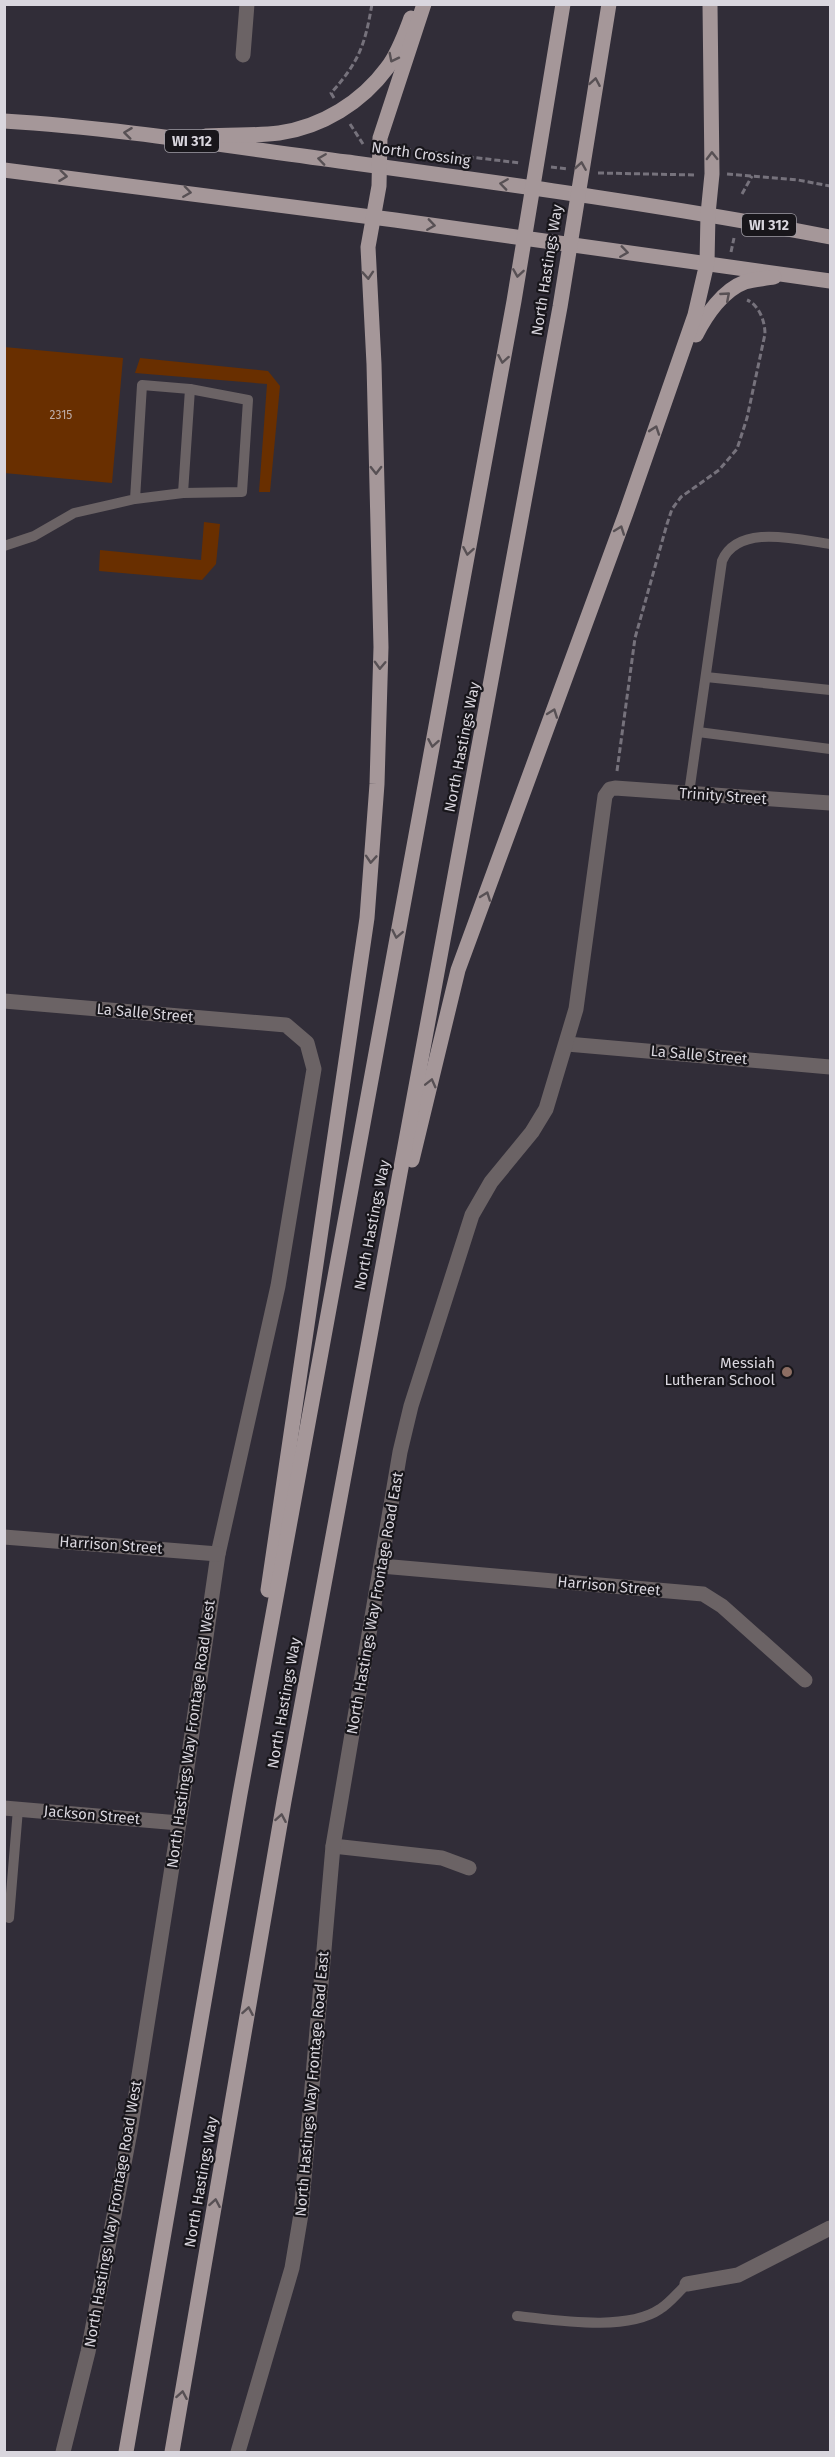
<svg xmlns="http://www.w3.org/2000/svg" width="835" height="2457" font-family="'Fira Sans',sans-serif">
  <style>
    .building { fill: #692f00 }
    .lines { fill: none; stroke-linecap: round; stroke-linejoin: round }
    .path { stroke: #76727c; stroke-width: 3; stroke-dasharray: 6 3; stroke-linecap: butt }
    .lane { stroke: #6b6365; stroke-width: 10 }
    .street { stroke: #6b6365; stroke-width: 15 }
    .primary { stroke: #a59799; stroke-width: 15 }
    .oneway { stroke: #575054 }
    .education-dot { fill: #8d6e63; stroke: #18161b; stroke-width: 2 }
    .labels { text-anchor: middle; stroke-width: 4.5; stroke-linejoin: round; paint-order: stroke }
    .number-label { font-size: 12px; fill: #bdaca6 }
    .shield { fill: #18161b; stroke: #9f9ca4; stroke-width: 1.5 }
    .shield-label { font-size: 14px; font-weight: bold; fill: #d9d6de }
    .street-label { font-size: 15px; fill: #d9d6de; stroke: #18161b }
    .poi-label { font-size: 15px; fill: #d9d6de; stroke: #18161b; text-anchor: end }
  </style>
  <rect width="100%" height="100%" fill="#312d38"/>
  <g class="building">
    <polygon points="4,347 123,358 112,483 4,473"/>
    <polygon points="140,358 268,371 280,386 270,492 259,492 267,384 135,373"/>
    <polygon points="204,522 220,524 216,564 202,580 99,571 100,550 201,560"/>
  </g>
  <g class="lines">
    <g class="path">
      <polyline points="320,4 329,4"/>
      <path d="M334,98L331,93C359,62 365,45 372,4"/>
      <polyline points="350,124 363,144"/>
      <polyline points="396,148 520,163"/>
      <polyline points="551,167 568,169"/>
      <polyline points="598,173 697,175"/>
      <polyline points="727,174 798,180 830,186"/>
      <polyline points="742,194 752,176"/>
      <polyline points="731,252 734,238"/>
      <path d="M617,771L635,638L667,524L672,509L681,497L719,470L737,449L747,418L765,334C765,321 759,305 747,300"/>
    </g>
    <g class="lane">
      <polyline points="183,493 190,389"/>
      <polyline points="4,546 34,536 74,513 135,499 183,493 242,492 248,400 190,389 142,385 135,499"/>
      <polyline points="706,677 830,690"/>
      <polyline points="698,732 830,749"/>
      <path d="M689,793L722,561C738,523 799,540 830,544"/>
      <polyline points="9,1918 18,1809"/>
      <path d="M517,2316C556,2320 626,2332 660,2309C670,2303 678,2292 687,2284"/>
    </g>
    <g class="street">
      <polyline points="243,55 247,4"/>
      <polyline points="4,1001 286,1025 307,1043 314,1069 278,1286 218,1554 179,1823 130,2132 88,2352 63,2452"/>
      <polyline points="567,1044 830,1067"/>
      <polyline points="4,1537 218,1554"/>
      <polyline points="381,1566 703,1594 722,1606 805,1680"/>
      <polyline points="4,1808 179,1823"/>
      <polyline points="333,1846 442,1858 469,1868"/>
      <polyline points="687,2284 738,2275 830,2228"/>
      <polyline points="238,2452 292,2268 301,2214 333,1846 400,1452 411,1406 472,1215 491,1182 532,1132 546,1109 576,1009 605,796 610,789 615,788 830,803"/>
    </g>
    <g class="primary">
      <path d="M4,121C119,128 233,147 347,162C508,184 670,206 830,237"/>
      <path d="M206,136C230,134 256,136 279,133C322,127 362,102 387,68C398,54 405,34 411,18"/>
      <polyline points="4,170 395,220 830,281"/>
      <path d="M696,335C706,315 723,290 745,282C753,279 764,279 774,277"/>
      <polyline points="412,1160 458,970 626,513 695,315 707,263 708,214 712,174 710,4"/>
      <polyline points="268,1590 367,918 377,784 381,647 374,364 368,247 379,186 380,138 424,4"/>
      <polyline points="126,2452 240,1794 514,301 563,4"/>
      <polyline points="172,2452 284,1801 560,307 609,4"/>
    </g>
  </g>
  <defs><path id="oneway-chevron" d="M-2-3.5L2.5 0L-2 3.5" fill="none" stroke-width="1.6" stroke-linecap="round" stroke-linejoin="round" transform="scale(1.5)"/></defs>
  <g class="oneway">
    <use href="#oneway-chevron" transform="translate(393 58) rotate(117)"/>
    <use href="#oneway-chevron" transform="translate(595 82) rotate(-80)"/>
    <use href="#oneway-chevron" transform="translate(128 133) rotate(-173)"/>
    <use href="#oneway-chevron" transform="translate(712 156) rotate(-91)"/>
    <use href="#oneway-chevron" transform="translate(322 159) rotate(-172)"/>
    <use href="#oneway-chevron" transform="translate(581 166) rotate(-81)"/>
    <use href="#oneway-chevron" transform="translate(63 176) rotate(7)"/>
    <use href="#oneway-chevron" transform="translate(504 184) rotate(-172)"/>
    <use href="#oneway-chevron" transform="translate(187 192) rotate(8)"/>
    <use href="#oneway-chevron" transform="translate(431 225) rotate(8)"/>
    <use href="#oneway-chevron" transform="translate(624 252) rotate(8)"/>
    <use href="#oneway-chevron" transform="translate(518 273) rotate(99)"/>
    <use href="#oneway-chevron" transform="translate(368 275) rotate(86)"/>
    <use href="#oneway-chevron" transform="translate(726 296) rotate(-41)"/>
    <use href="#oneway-chevron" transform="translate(503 359) rotate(100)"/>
    <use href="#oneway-chevron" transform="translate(655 430) rotate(-71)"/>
    <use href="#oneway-chevron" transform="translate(376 470) rotate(89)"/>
    <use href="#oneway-chevron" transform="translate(620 530) rotate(-70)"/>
    <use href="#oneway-chevron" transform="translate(468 551) rotate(100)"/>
    <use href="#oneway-chevron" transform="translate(380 665) rotate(92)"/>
    <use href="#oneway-chevron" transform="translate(553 713) rotate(-70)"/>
    <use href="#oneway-chevron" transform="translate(433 743) rotate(100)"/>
    <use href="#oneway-chevron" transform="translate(371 859) rotate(94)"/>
    <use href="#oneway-chevron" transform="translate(486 896) rotate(-70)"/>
    <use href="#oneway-chevron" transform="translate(397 934) rotate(101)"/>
    <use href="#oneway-chevron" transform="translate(431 1083) rotate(-76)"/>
    <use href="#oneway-chevron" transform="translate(281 1818) rotate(-80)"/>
    <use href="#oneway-chevron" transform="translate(248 2011) rotate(-80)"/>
    <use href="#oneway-chevron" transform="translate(215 2203) rotate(-80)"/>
    <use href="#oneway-chevron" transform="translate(182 2395) rotate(-80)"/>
  </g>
  <circle class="education-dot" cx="787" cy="1372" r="6"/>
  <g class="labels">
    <g class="number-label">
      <text x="61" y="419">2315</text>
    </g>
    <g class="shield">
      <rect x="165" y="130" width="54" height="22" rx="4.5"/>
      <rect x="742" y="214" width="54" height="22" rx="4.5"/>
    </g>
    <g class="shield-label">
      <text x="192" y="146">WI 312</text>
      <text x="769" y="230">WI 312</text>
    </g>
    <g class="street-label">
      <text transform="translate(421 154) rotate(8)" y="5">North Crossing</text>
      <text transform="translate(547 270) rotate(-81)" y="5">North Hastings Way</text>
      <text transform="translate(462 747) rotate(-79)" y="5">North Hastings Way</text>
      <text transform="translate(723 796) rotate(4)" y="5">Trinity Street</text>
      <text transform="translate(145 1013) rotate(5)" y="5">La Salle Street</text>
      <text transform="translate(699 1055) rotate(5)" y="5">La Salle Street</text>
      <text transform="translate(372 1225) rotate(-79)" y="5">North Hastings Way</text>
      <text transform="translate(111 1545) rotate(4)" y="5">Harrison Street</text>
      <text transform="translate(609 1586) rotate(5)" y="5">Harrison Street</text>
      <text transform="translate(375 1603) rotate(-80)" y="5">North Hastings Way Frontage Road East</text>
      <text transform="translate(284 1703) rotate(-80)" y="5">North Hastings Way</text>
      <text transform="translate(191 1734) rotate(-82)" y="5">North Hastings Way Frontage Road West</text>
      <text transform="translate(92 1815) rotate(5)" y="5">Jackson Street</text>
      <text transform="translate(312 2084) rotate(-85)" y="5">North Hastings Way Frontage Road East</text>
      <text transform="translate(201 2182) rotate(-80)" y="5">North Hastings Way</text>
      <text transform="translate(113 2214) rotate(-80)" y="5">North Hastings Way Frontage Road West</text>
    </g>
    <g class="poi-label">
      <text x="775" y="1368">Messiah<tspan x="775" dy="17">Lutheran School</tspan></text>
    </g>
  </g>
  <rect width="835" height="2457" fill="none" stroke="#d9d6de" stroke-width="12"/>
</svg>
